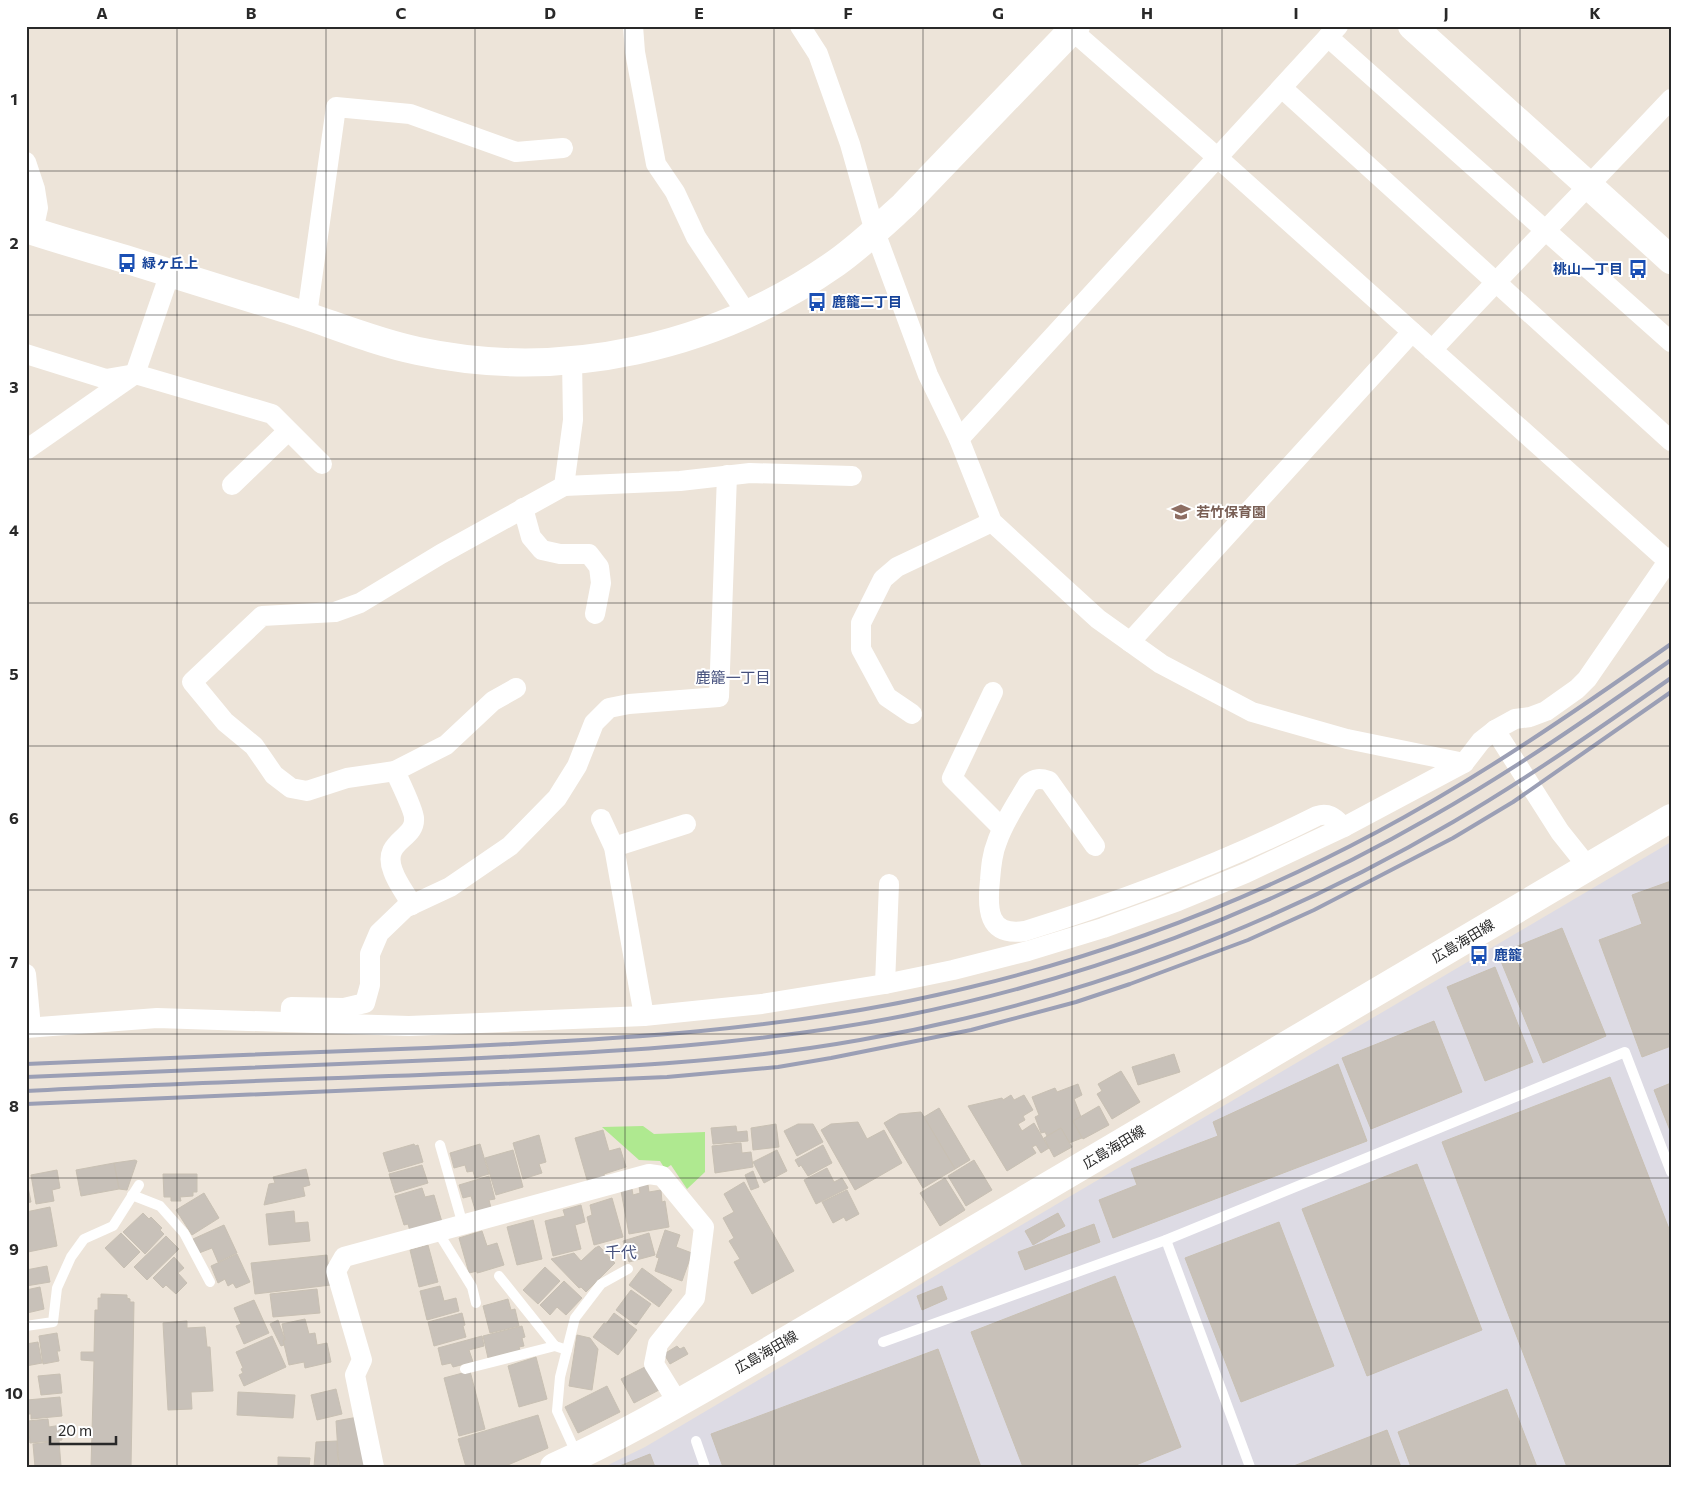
<svg xmlns="http://www.w3.org/2000/svg" width="1697" height="1493" font-family="Commissioner,'Noto Sans JP',sans-serif">
  <style>
    .industrial { fill: #dddbe4 }
    .green { fill: #afe990 }
    .building { fill: #c8c1b9; stroke: #c8c0b3 }
    .lines { fill: none; stroke-linecap: round; stroke-linejoin: round }
    .lane { stroke: #fff; stroke-width: 10 }
    .street { stroke: #fff; stroke-width: 20 }
    .secondary { stroke: #fff; stroke-width: 28 }
    .rail { stroke: #9b9fb5; stroke-width: 4 }
    .grid { fill: none; stroke: #292929; stroke-width: 1; stroke-opacity: 0.55 }
    .labels { text-anchor: middle; stroke-width: 4; stroke-linejoin: round; paint-order: stroke }
    .transit-label { font-size: 14px; font-weight: bold; fill: #164399; stroke: #fff; text-anchor: start }
    .education-label { font-size: 14px; font-weight: bold; fill: #785e54; stroke: #fff; text-anchor: start }
    .street-label { font-size: 14px; fill: #292929; stroke: #fff }
    .neighbourhood-label { font-size: 15px; fill: #45507d; stroke: #fff }
    .quarter-label { font-size: 16px; fill: #45507d; stroke: #fff }
    .neatline { fill: none; stroke: #292929; stroke-width: 2 }
    .grid-label { font-size: 16px; text-anchor: middle; font-weight: bold; fill: #292929 }
  </style>
  <rect width="100%" height="100%" fill="#ede4d9"/>
  <polygon class="industrial" points="1671,842 1671,1467 604,1467 645,1447"/>
  <polygon class="green" points="643,1126 654,1134 705,1132 705,1172 687,1189 671,1165 665,1169 660,1161 639,1160 602,1127"/>
  <g class="building">
    <polygon points="1671,881 1671,1046 1642,1057 1599,940 1642,924 1632,895"/>
    <polygon points="1562,928 1606,1036 1543,1063 1498,954"/>
    <polygon points="1495,967 1533,1062 1485,1081 1447,987"/>
    <polygon points="1434,1021 1462,1092 1371,1129 1342,1058"/>
    <polygon points="1174,1054 1180,1072 1138,1085 1132,1067"/>
    <polygon points="1338,1064 1367,1141 1113,1238 1099,1200 1137,1185 1131,1169 1218,1136 1213,1122"/>
    <polygon points="1121,1071 1140,1102 1112,1119 1097,1094 1102,1091 1098,1084"/>
    <polygon points="1610,1077 1671,1234 1671,1467 1567,1467 1442,1142"/>
    <polygon points="1671,1083 1671,1133 1654,1090"/>
    <polygon points="1078,1084 1082,1095 1074,1099 1081,1117 1073,1121 1082,1138 1069,1143 1061,1128 1047,1136 1045,1132 1041,1133 1035,1117 1039,1115 1032,1097 1055,1088 1057,1092"/>
    <polygon points="1011,1095 1014,1100 1024,1095 1033,1110 1023,1116 1025,1120 1018,1124 1022,1131 1034,1123 1049,1148 1041,1153 1036,1145 1032,1147 1036,1153 1007,1171 968,1106 1002,1098 1003,1100"/>
    <polygon points="1099,1106 1109,1125 1083,1139 1073,1121"/>
    <polygon points="939,1108 970,1160 955,1169 924,1117"/>
    <polygon points="921,1112 955,1169 923,1188 884,1123 899,1114"/>
    <polygon points="858,1122 867,1139 884,1130 902,1163 855,1190 821,1130 831,1124"/>
    <polygon points="776,1124 779,1147 753,1150 751,1128"/>
    <polygon points="798,1124 813,1124 823,1142 797,1156 784,1131"/>
    <polygon points="736,1126 737,1132 747,1131 748,1141 713,1144 711,1128"/>
    <polygon points="1061,1128 1072,1147 1054,1157 1044,1138"/>
    <polygon points="603,1130 609,1151 620,1148 626,1167 604,1174 605,1178 588,1183 575,1138"/>
    <polygon points="539,1135 546,1162 539,1164 542,1173 523,1179 513,1143"/>
    <polygon points="741,1143 742,1153 751,1152 753,1167 715,1173 712,1146"/>
    <polygon points="414,1144 415,1146 418,1145 423,1162 389,1172 383,1153"/>
    <polygon points="480,1144 489,1174 475,1178 473,1171 467,1172 465,1165 454,1168 450,1153"/>
    <polygon points="823,1145 832,1163 808,1176 801,1165 799,1167 795,1160"/>
    <polygon points="513,1150 523,1187 496,1195 485,1158"/>
    <polygon points="777,1150 787,1171 764,1183 753,1162"/>
    <polygon points="135,1160 137,1161 127,1190 119,1189 114,1163"/>
    <polygon points="974,1160 992,1190 966,1206 948,1176"/>
    <polygon points="114,1163 119,1189 81,1196 76,1170"/>
    <polygon points="1417,1164 1482,1330 1367,1376 1302,1209"/>
    <polygon points="422,1165 428,1183 395,1193 389,1174"/>
    <polygon points="827,1168 834,1182 842,1178 848,1188 816,1204 804,1180"/>
    <polygon points="306,1169 310,1185 303,1187 305,1196 264,1205 269,1184 275,1183 273,1177"/>
    <polygon points="57,1170 60,1188 52,1190 54,1201 36,1204 31,1175"/>
    <polygon points="753,1171 759,1187 751,1190 745,1175"/>
    <polygon points="163,1174 197,1174 197,1192 193,1192 193,1196 180,1197 181,1201 171,1201 171,1197 164,1197"/>
    <polygon points="489,1176 495,1199 489,1200 492,1212 477,1216 471,1196 463,1198 459,1185"/>
    <polygon points="26,1177 31,1202 26,1203"/>
    <polygon points="945,1178 965,1210 940,1226 920,1193"/>
    <polygon points="744,1182 794,1271 752,1294 734,1262 740,1259 729,1241 734,1238 723,1218 734,1212 724,1194"/>
    <polygon points="648,1185 649,1192 661,1190 662,1202 665,1201 669,1227 629,1234 621,1191 632,1189 633,1195 640,1193 639,1186"/>
    <polygon points="422,1188 425,1197 434,1195 442,1222 410,1231 408,1224 404,1225 395,1196"/>
    <polygon points="847,1190 859,1214 846,1221 844,1217 833,1223 822,1202"/>
    <polygon points="204,1193 219,1218 192,1235 176,1210"/>
    <polygon points="612,1198 623,1237 594,1245 587,1217 592,1215 590,1205"/>
    <polygon points="581,1205 585,1222 575,1225 581,1249 553,1256 545,1221 565,1216 563,1210"/>
    <polygon points="50,1207 57,1246 28,1252 26,1212"/>
    <polygon points="294,1211 295,1223 308,1222 310,1241 269,1245 266,1214"/>
    <polygon points="143,1213 149,1219 151,1217 162,1228 160,1230 164,1234 145,1254 123,1232"/>
    <polygon points="1058,1213 1065,1226 1033,1245 1025,1231"/>
    <polygon points="533,1220 542,1259 517,1265 507,1227"/>
    <polygon points="1279,1222 1334,1366 1241,1402 1185,1258"/>
    <polygon points="1094,1224 1100,1242 1025,1270 1018,1252"/>
    <polygon points="224,1225 237,1253 218,1262 212,1248 199,1253 193,1239"/>
    <polygon points="665,1230 680,1235 676,1247 692,1253 682,1281 655,1271 659,1258 656,1257"/>
    <polygon points="482,1231 487,1246 497,1243 504,1265 481,1272 477,1273 477,1271 469,1273 459,1238"/>
    <polygon points="121,1233 140,1252 124,1268 105,1248"/>
    <polygon points="649,1233 655,1255 629,1262 623,1241"/>
    <polygon points="166,1236 179,1249 147,1280 134,1267"/>
    <polygon points="428,1245 438,1282 419,1287 410,1250"/>
    <polygon points="599,1246 615,1263 586,1292 581,1287 579,1288 551,1259 574,1253 581,1261 595,1248"/>
    <polygon points="237,1254 250,1282 236,1288 233,1283 228,1286 225,1279 218,1283 211,1266"/>
    <polygon points="327,1255 331,1285 255,1294 251,1263"/>
    <polygon points="174,1257 184,1268 178,1273 187,1283 176,1294 166,1285 163,1288 153,1278"/>
    <polygon points="47,1266 50,1282 26,1286 26,1270"/>
    <polygon points="545,1267 560,1281 538,1304 523,1290"/>
    <polygon points="642,1268 672,1290 659,1307 629,1285"/>
    <polygon points="1115,1276 1181,1447 1131,1467 1023,1467 971,1332"/>
    <polygon points="564,1281 582,1298 566,1315 557,1307 550,1315 540,1305"/>
    <polygon points="440,1286 444,1301 456,1298 459,1311 427,1320 420,1291"/>
    <polygon points="942,1286 947,1299 922,1310 917,1296"/>
    <polygon points="40,1287 44,1309 27,1313 26,1290"/>
    <polygon points="317,1289 320,1313 273,1317 270,1294"/>
    <polygon points="631,1290 651,1304 636,1325 616,1310"/>
    <polygon points="101,1294 127,1295 127,1298 130,1299 130,1302 134,1302 131,1467 91,1467 94,1361 81,1360 81,1352 94,1352 95,1310 98,1310 98,1298 101,1298"/>
    <polygon points="508,1299 511,1310 515,1309 519,1326 490,1333 483,1306"/>
    <polygon points="254,1300 269,1333 244,1344 236,1326 241,1324 234,1308"/>
    <polygon points="462,1313 465,1325 463,1326 466,1337 434,1346 428,1322"/>
    <polygon points="614,1313 637,1330 618,1355 593,1337 604,1323 606,1324"/>
    <polygon points="305,1319 309,1334 315,1333 317,1345 327,1343 331,1362 305,1368 304,1362 289,1365 283,1340 285,1340 282,1324"/>
    <polygon points="278,1320 285,1340 283,1340 284,1345 281,1346 270,1324"/>
    <polygon points="187,1321 187,1328 205,1327 207,1347 210,1347 213,1391 191,1392 192,1409 168,1410 163,1323"/>
    <polygon points="522,1326 525,1337 522,1338 524,1346 519,1347 520,1350 488,1358 483,1336"/>
    <polygon points="57,1333 60,1351 57,1351 59,1361 43,1364 39,1336"/>
    <polygon points="577,1335 590,1338 598,1349 592,1390 569,1386"/>
    <polygon points="272,1336 286,1367 244,1386 239,1375 243,1373 241,1369 243,1368 236,1352"/>
    <polygon points="482,1336 484,1346 469,1350 473,1362 453,1367 451,1363 442,1365 438,1348"/>
    <polygon points="38,1342 42,1363 26,1366 26,1344"/>
    <polygon points="677,1346 680,1349 684,1347 688,1354 670,1364 664,1354"/>
    <polygon points="938,1349 981,1467 723,1467 711,1434"/>
    <polygon points="536,1357 547,1399 519,1407 508,1366"/>
    <polygon points="647,1366 659,1390 634,1403 621,1379"/>
    <polygon points="470,1371 485,1429 459,1436 444,1378"/>
    <polygon points="60,1374 62,1393 41,1395 38,1376"/>
    <polygon points="607,1386 620,1412 578,1433 565,1407"/>
    <polygon points="336,1389 342,1414 317,1420 311,1395"/>
    <polygon points="1507,1389 1537,1467 1411,1467 1398,1432"/>
    <polygon points="238,1392 295,1395 293,1418 237,1415"/>
    <polygon points="60,1397 62,1416 31,1419 31,1414 28,1414 27,1400"/>
    <polygon points="538,1415 548,1448 503,1467 466,1467 458,1439"/>
    <polygon points="358,1417 367,1467 339,1467 336,1421"/>
    <polygon points="48,1419 49,1427 61,1425 62,1440 30,1443 28,1421"/>
    <polygon points="1387,1430 1401,1467 1291,1467"/>
    <polygon points="59,1441 61,1466 35,1467 33,1444"/>
    <polygon points="337,1441 338,1467 314,1467 316,1442"/>
    <polygon points="650,1454 655,1467 617,1467"/>
    <polygon points="278,1457 310,1458 309,1467 278,1467"/>
  </g>
  <g class="lines">
    <g class="lane">
      <polyline points="440,1145 463,1225"/>
      <polyline points="132,1195 160,1206 184,1233 210,1282"/>
      <polyline points="438,1232 472,1287 476,1303"/>
      <polyline points="1166,1240 1250,1467"/>
      <polyline points="499,1276 555,1346"/>
      <polyline points="26,1326 53,1322 57,1288 71,1257 84,1239 113,1226 139,1185"/>
      <polyline points="883,1342 1166,1240 1625,1052 1671,1172"/>
      <polyline points="465,1369 555,1346 567,1350"/>
      <polyline points="696,1441 705,1467"/>
      <polyline points="577,1455 557,1411 560,1377 575,1318 601,1284 628,1269"/>
    </g>
    <g class="street">
      <polyline points="633,26 635,52 656,164 675,192 696,237 747,314"/>
      <polyline points="800,26 818,54 850,144 875,232 928,375 959,439 992,522 1098,619 1161,664 1252,712 1347,739 1464,763"/>
      <polyline points="1067,26 1218,158 1668,561"/>
      <polyline points="1328,37 1671,342"/>
      <polyline points="1282,88 1671,441"/>
      <polyline points="26,162 35,189 38,208 33,231"/>
      <polyline points="307,315 336,107 410,114 516,152 563,148"/>
      <path d="M1432,350C1511,265 1592,183 1671,99"/>
      <polyline points="26,354 106,379 135,374 272,414 322,464"/>
      <polyline points="959,439 1338,26"/>
      <polyline points="26,450 135,374 170,273"/>
      <polyline points="232,485 288,431"/>
      <polyline points="564,486 573,420 572,360"/>
      <polyline points="523,508 531,537 542,550 560,554 589,554 599,567 601,583 595,614"/>
      <polyline points="1130,642 1412,332"/>
      <polyline points="516,688 493,701 446,745 395,771 347,778 307,791 291,788 274,775 254,746 225,722 192,682 262,616 335,612 360,603 441,554 564,486 680,481 750,473 852,476"/>
      <polyline points="993,692 952,778 1002,828"/>
      <polyline points="912,714 887,697 861,649 861,623 883,579 897,567 992,522"/>
      <polyline points="1495,730 1560,832 1588,867"/>
      <path d="M395,771C399,780 414,810 414,818C416,840 381,840 393,871C397,883 406,894 412,905"/>
      <polyline points="601,819 614,847 644,1016"/>
      <path d="M1095,846L1049,781C1040,778 1035,778 1028,784C1017,803 1004,821 997,842C992,854 991,867 990,880C987,908 987,937 1025,931C1125,900 1223,863 1317,816C1330,812 1335,819 1344,827"/>
      <polyline points="614,847 686,824"/>
      <polyline points="26,974 31,1027"/>
      <polyline points="885,984 889,884"/>
      <polyline points="290,1022 291,1007 344,1008 365,1003 370,985 370,954 379,933 405,908 450,887 510,846 557,798 577,766 594,723 609,708 629,704 719,697 727,475"/>
      <polyline points="26,1028 157,1018 409,1026 644,1016 762,1004 885,984 953,970 1028,951 1103,928 1178,901 1246,873 1344,827 1464,763 1481,741 1495,730 1515,719 1530,717 1546,711 1577,689 1587,679 1671,557"/>
      <polyline points="374,1467 355,1375 362,1360 336,1271 344,1257 649,1174 662,1176 704,1227 695,1298 658,1344 654,1364 678,1403"/>
    </g>
    <g class="secondary">
      <polyline points="1412,26 1671,260"/>
      <path d="M26,229C59,240 92,249 125,259C177,275 228,291 279,307C326,321 370,341 418,351C563,382 715,348 836,263C860,246 882,225 904,205L1076,26"/>
      <path d="M554,1467C623,1436 689,1397 755,1359L1671,818"/>
    </g>
    <g class="rail">
      <path d="M26,1064C160,1058 293,1053 427,1048C610,1040 793,1031 971,987C1112,953 1250,900 1377,832C1480,777 1576,711 1671,644"/>
      <path d="M26,1077C171,1071 316,1065 461,1059C609,1052 757,1045 903,1016C1087,979 1268,911 1431,817C1514,770 1593,715 1671,660"/>
      <path d="M26,1091C174,1083 322,1079 470,1073C600,1068 731,1063 860,1040C1068,1004 1271,929 1453,822C1528,778 1600,728 1671,678"/>
      <polyline points="26,1104 667,1077 778,1067 831,1058 971,1030 1076,1002 1130,984 1248,940 1314,910 1453,838 1513,802 1671,692"/>
    </g>
  </g>
  <path class="grid" d="M177,26V1467M326,26V1467M475,26V1467M625,26V1467M774,26V1467M923,26V1467M1072,26V1467M1222,26V1467M1371,26V1467M1520,26V1467M26,171H1671M26,315H1671M26,459H1671M26,603H1671M26,746H1671M26,890H1671M26,1034H1671M26,1178H1671M26,1322H1671"/>
  <defs>
    <g id="bus-bare" transform="scale(1.5)"><path d="M-5-6H5V4H4V6H2V4H-2V6H-4V4H-5ZM-3.5-4V0h7V-4ZM-3.5 1.2v1.5H-2V1.2ZM2 1.2v1.5H3.5V1.2Z" fill="#1a4fb4" stroke="#fff" stroke-width="2.5" paint-order="stroke"/></g>
    <g id="school-bare" transform="scale(1.5)"><path d="M0-5L7-2L0 1L-7-2ZM-4 1L0 2.5L4 1V4Q0 6-4 4Z" fill="#8d6e63" stroke="#fff" stroke-width="2.5" paint-order="stroke"/></g>
  </defs>
  <g fill-rule="evenodd">
    <use href="#bus-bare" x="127" y="263"/>
    <use href="#bus-bare" x="1638" y="269"/>
    <use href="#bus-bare" x="817" y="302"/>
    <use href="#school-bare" x="1181" y="512"/>
    <use href="#bus-bare" x="1479" y="955"/>
  </g>
  <g class="labels">
    <g class="transit-label">
      <text x="142" y="268">緑ヶ丘上</text>
      <text x="1623" y="274" text-anchor="end">桃山一丁目</text>
      <text x="832" y="307">鹿籠二丁目</text>
      <text x="1494" y="960">鹿籠</text>
    </g>
    <g class="education-label">
      <text x="1196" y="517">若竹保育園</text>
    </g>
    <g class="street-label">
      <text transform="translate(1463 941) rotate(-31)" y="5">広島海田線</text>
      <text transform="translate(1114 1147) rotate(-31)" y="5">広島海田線</text>
      <text transform="translate(766 1352) rotate(-30)" y="5">広島海田線</text>
    </g>
    <g class="neighbourhood-label">
      <text x="733" y="683">鹿籠一丁目</text>
    </g>
    <g class="quarter-label">
      <text x="621" y="1258">千代</text>
    </g>
  </g>
  <rect width="1697" height="1493" fill="none" stroke="#ffffff" stroke-width="55"/>
  <path d="M50 1436v8h66v-8" fill="none" stroke="#292929" stroke-width="2.5"/>
  <text x="58" y="1436" font-size="15" fill="#292929" stroke="#ffffff" stroke-width="4" paint-order="stroke">20 m</text>
  <rect x="28" y="28" width="1642" height="1438" class="neatline"/>
  <g class="grid-label">
    <text x="102" y="19">A</text>
    <text x="251" y="19">B</text>
    <text x="401" y="19">C</text>
    <text x="550" y="19">D</text>
    <text x="699" y="19">E</text>
    <text x="848" y="19">F</text>
    <text x="998" y="19">G</text>
    <text x="1147" y="19">H</text>
    <text x="1296" y="19">I</text>
    <text x="1446" y="19">J</text>
    <text x="1595" y="19">K</text>
    <text x="14" y="105">1</text>
    <text x="14" y="249">2</text>
    <text x="14" y="393">3</text>
    <text x="14" y="536">4</text>
    <text x="14" y="680">5</text>
    <text x="14" y="824">6</text>
    <text x="14" y="968">7</text>
    <text x="14" y="1112">8</text>
    <text x="14" y="1255">9</text>
    <text x="14" y="1399">10</text>
  </g>
</svg>
